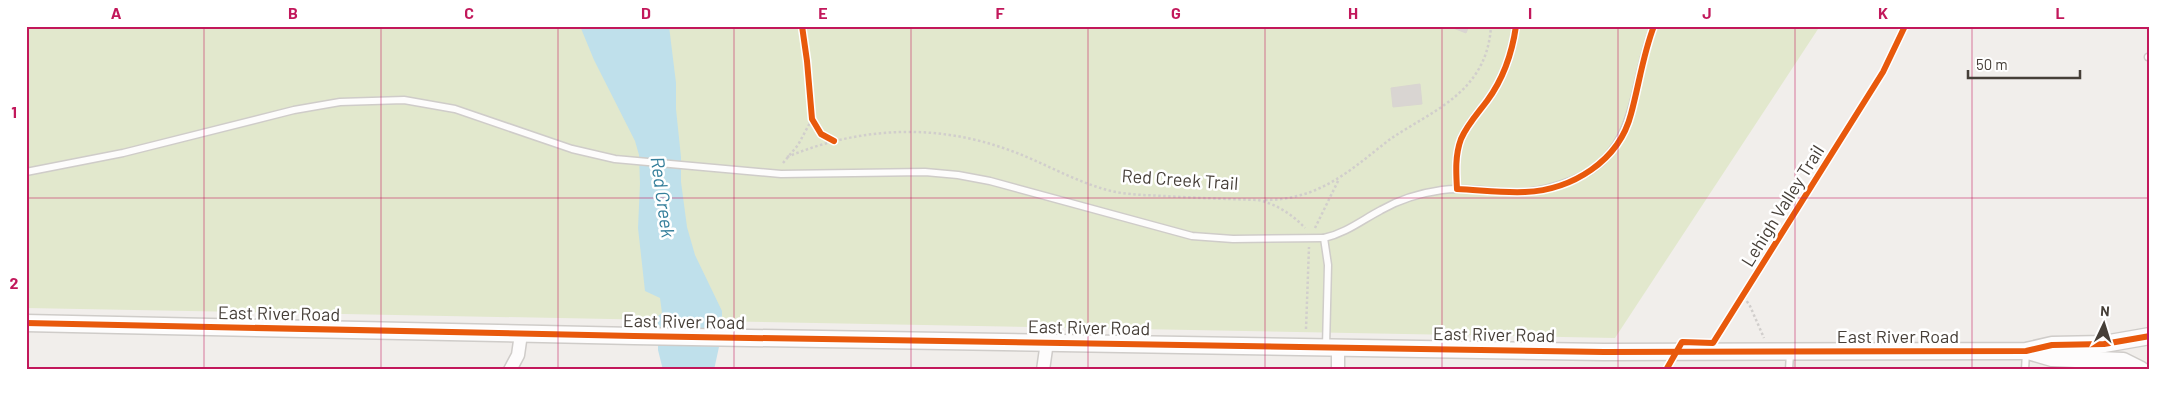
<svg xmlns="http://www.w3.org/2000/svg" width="2176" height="396" font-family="Barlow,sans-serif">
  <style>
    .green { fill: #e2e8cd }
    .water { fill: #bfe0eb }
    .building { fill: #d9d5d2; stroke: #d9d5d1 }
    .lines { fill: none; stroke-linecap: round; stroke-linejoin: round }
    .service-casing { stroke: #cfccc9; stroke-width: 9 }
    .minor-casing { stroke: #cfccc9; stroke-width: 15 }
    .tertiary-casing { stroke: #cfccc9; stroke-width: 19 }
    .path { stroke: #d1cecc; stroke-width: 2.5; stroke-dasharray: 2.5 2.5; stroke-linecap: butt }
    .service { stroke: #fdfcfc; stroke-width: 6 }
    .minor { stroke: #fdfcfc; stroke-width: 12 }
    .tertiary { stroke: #fdfcfc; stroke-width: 16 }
    .cycleway-casing { stroke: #fff; stroke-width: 9 }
    .cycleway { stroke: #e8590c; stroke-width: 6 }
    .grid { fill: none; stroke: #c2185b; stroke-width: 1; stroke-opacity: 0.55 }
    .labels { text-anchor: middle; stroke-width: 5; stroke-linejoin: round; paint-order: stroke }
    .street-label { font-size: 18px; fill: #463f38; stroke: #fff }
    .water-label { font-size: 19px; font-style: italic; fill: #357f9b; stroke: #fff }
    .neatline { fill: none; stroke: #c2185b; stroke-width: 2 }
    .grid-label { font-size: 16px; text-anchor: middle; font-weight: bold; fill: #c2185b }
  </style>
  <rect width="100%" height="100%" fill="#f1eeeb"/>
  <polygon class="green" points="26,26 1820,26 1615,338 26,308"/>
  <polygon class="water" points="580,26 669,26 676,83 676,109 681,157 681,182 687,227 695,255 722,311 722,333 714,370 663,370 658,350 658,316 662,313 660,298 645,291 638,228 640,184 639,155 635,141 594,60"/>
  <g class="building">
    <polygon points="1448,26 1469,26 1466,33"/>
    <polygon points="1420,84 1422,104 1393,107 1391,88"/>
  </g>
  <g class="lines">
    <g class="service-casing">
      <g id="service">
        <polyline points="2148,57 2150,57"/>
        <polyline points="26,172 123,153 294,110 340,102 404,100 455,109 572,149 615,159 781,174 925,172 958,175 990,181 1192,236 1233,239 1324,238"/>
        <path d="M1457,189C1456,172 1455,155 1461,139C1467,125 1478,113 1487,101C1504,78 1512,54 1516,26"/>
        <path d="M1326,347L1328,265L1324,238C1346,233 1362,220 1381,210C1400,199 1421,193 1442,190C1470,186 1498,194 1525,192C1542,191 1558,186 1573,180C1641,151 1630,84 1654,26"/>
        <polyline points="1789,370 1790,353"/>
        <polyline points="2025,370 2026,352"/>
      </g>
    </g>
    <g class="minor-casing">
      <g id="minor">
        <polyline points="510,370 518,355 521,334"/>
        <polyline points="1043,370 1047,342"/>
        <polyline points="1338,370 1338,347"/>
      </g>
    </g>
    <g class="tertiary-casing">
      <g id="tertiary">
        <polyline points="26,323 634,336 1604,352 2026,351 2052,345 2104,344 2150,336"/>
        <polyline points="2028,351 2052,358 2123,361 2141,370"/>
      </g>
    </g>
    <g class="path">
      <path d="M787,157C859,127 935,123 1009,150C1043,162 1075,182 1111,191C1128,195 1146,195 1164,196C1195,198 1227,199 1258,200C1276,204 1292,214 1305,228"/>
      <polyline points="783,163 798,145 812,119"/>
      <path d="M1265,200C1284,200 1303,196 1320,188C1346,176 1367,157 1389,140C1416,121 1452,106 1472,79C1484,64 1490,45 1491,26"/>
      <polyline points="1315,228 1339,179"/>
      <polyline points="1744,297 1750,306 1764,338"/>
      <polyline points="1306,329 1309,247"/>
    </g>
    <use href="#service" class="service"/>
    <use href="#minor" class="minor"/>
    <use href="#tertiary" class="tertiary"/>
    <g class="cycleway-casing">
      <g id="cycleway">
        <polyline points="802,26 807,61 812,119 821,134 834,141"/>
        <path d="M1516,26C1512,54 1504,78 1487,101C1478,113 1467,125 1461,139C1455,155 1456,172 1457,189C1480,190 1502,193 1525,192C1572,190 1619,161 1631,114C1639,85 1643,54 1654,26"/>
        <polyline points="26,323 634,336 1604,352 2026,351 2052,345 2104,344 2150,336"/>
        <polyline points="1666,370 1682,342 1713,343 1883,72 1905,26"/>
      </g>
    </g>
    <use href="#cycleway" class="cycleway"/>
  </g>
  <path class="grid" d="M204,26V370M381,26V370M558,26V370M734,26V370M911,26V370M1088,26V370M1265,26V370M1442,26V370M1618,26V370M1795,26V370M1972,26V370M26,198H2150"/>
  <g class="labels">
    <g class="street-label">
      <text transform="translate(1180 180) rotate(4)" y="6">Red Creek Trail</text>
      <text transform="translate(1783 206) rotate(-58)" y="6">Lehigh Valley Trail</text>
      <text transform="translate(279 314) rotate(1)" y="6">East River Road</text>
      <text transform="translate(684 322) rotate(1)" y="6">East River Road</text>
      <text transform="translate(1089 328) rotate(1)" y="6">East River Road</text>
      <text transform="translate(1494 335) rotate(1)" y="6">East River Road</text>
      <text x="1898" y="343">East River Road</text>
    </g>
    <g class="water-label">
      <text transform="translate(663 197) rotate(82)" y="7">Red Creek</text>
    </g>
  </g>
  <rect width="2176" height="396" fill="none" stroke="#ffffff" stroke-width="55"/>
  <g transform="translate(2104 324) rotate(4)" stroke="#ffffff" stroke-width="4" paint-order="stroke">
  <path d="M0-4L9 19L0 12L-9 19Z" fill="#463f38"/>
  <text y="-8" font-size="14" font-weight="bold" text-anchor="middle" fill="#463f38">N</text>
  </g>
  <path d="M1968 70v8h112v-8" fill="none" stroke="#463f38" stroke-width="2.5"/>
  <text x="1976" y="70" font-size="15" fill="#463f38" stroke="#ffffff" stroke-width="4" paint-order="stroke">50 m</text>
  <rect x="28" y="28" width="2120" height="340" class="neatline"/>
  <g class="grid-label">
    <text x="116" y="19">A</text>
    <text x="293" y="19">B</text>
    <text x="469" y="19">C</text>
    <text x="646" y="19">D</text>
    <text x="823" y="19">E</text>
    <text x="1000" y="19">F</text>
    <text x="1176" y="19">G</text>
    <text x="1353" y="19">H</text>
    <text x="1530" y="19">I</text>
    <text x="1707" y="19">J</text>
    <text x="1883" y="19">K</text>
    <text x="2060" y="19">L</text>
    <text x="14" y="118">1</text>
    <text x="14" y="289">2</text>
  </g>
</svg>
